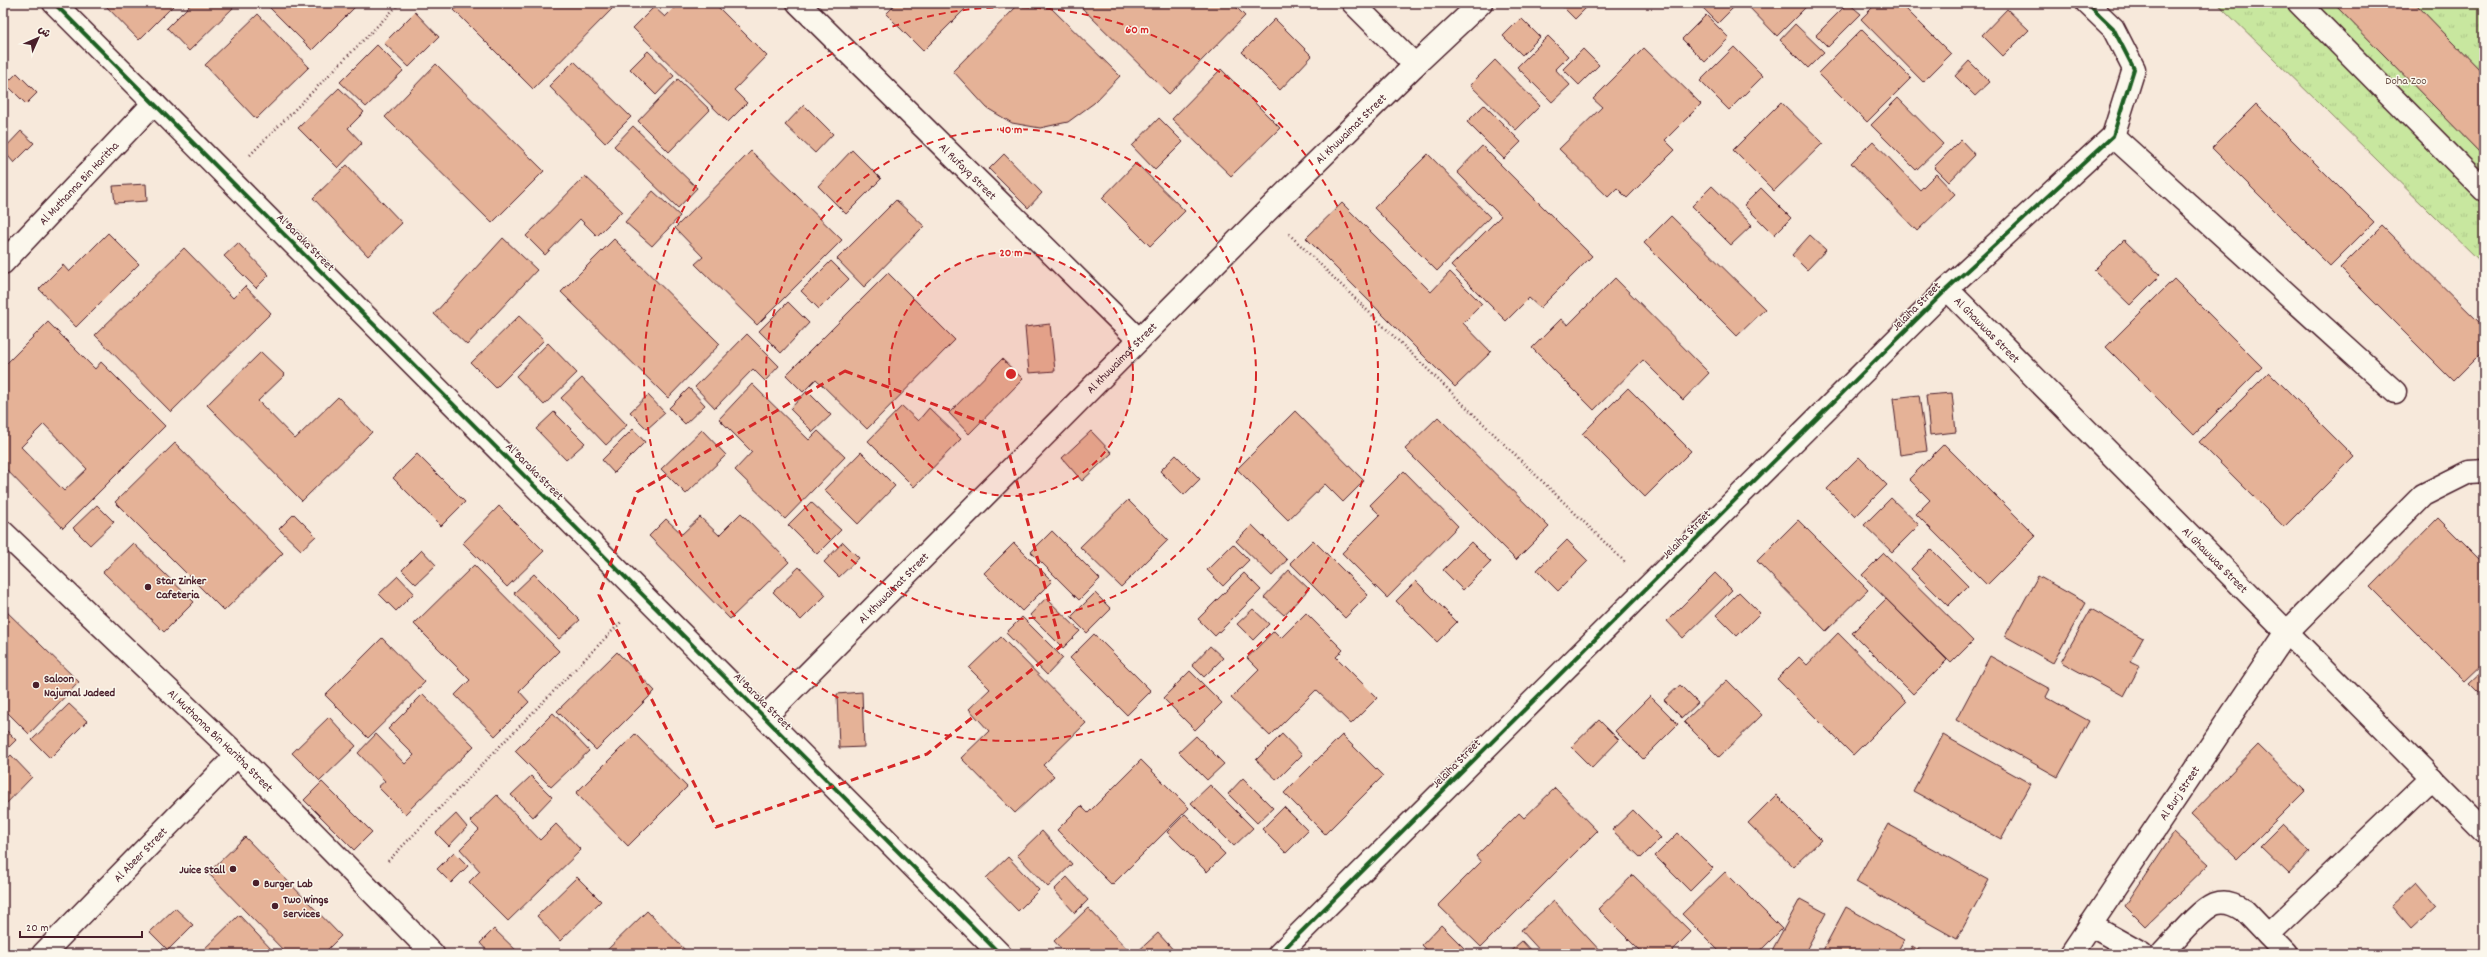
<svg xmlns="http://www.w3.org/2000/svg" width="2487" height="957" font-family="Dekko,'Playpen Sans Arabic',sans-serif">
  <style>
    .park { fill: url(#park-tufts); stroke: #898365 }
    .building { fill: #e5b297; stroke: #4a1f2b; fill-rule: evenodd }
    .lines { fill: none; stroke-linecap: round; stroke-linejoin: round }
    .minor-casing { stroke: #4a1f2b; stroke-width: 25 }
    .path { stroke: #4a1f2b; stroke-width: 2.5; stroke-dasharray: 1 3; stroke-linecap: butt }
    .minor { stroke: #fbf7ec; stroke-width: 22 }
    .cycleway-casing { stroke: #fbf7ec; stroke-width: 6 }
    .cycleway { stroke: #1b5e20; stroke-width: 4 }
    .marked { fill: none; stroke: #d62828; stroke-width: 3; stroke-dasharray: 8 5; stroke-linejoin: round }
    .ring { fill: none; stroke: #d62828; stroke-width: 2; stroke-dasharray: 7 5 }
    .poi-dot { fill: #4a1f2b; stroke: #fbf7ec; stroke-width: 1.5 }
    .labels { text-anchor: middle; stroke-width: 3; stroke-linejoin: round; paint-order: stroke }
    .park-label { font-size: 12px; fill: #6a5148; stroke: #fbf7ec }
    .street-label { font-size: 12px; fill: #4a1f2b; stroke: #fbf7ec }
    .poi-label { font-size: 12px; font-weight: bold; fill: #4a1f2b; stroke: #fbf7ec; text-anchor: start }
    .centre { fill: #d62828; stroke: #fbf7ec; stroke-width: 2 }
    .ring-label { font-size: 12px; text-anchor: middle; font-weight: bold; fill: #d62828; stroke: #fbf7ec; stroke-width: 3; stroke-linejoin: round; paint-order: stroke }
  </style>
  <defs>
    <pattern id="park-tufts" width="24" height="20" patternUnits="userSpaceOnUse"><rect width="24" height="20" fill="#c8e79f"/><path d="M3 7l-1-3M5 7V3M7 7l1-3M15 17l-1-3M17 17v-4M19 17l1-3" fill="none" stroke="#adc689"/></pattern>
  </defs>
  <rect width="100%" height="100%" fill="#f7e9db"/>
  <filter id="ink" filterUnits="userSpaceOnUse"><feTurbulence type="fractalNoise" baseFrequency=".025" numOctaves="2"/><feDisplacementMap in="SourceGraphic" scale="8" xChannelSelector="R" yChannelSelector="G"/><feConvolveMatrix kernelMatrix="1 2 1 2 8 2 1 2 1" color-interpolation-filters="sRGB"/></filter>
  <g filter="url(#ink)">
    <polygon class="park" points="2217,3 2484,3 2484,265"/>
    <g class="building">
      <polygon points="103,3 176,3 139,40"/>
      <polygon points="192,3 238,3 189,51 167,28"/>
      <polygon points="265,3 359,3 312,50"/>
      <polygon points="461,3 606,3 612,9 533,89 454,10"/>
      <polygon points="679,3 714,3 767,56 734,90 747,103 728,122 633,28 654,7 665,17"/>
      <polygon points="897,3 971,3 923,51 886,14"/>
      <polygon points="1020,3 1046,3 1120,76 1094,103 1068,122 1040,128 1012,123 987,108 953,71"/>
      <polygon points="1077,3 1232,3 1245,16 1169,94"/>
      <polygon points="1559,3 1591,3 1575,19"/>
      <polygon points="1698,3 1738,3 1718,23"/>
      <polygon points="1745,3 1810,3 1777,36"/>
      <polygon points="1848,3 1861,14 1828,47 1816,35"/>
      <polygon points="1877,3 1900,3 1951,54 1923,82 1861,19"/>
      <polygon points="2333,3 2415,3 2484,74 2484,157"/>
      <polygon points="2007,9 2029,30 2003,56 1982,35"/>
      <polygon points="415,12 439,37 409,67 384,43"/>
      <polygon points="258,14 309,67 256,119 205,65"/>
      <polygon points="1706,15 1729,38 1705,62 1682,39"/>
      <polygon points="1521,18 1540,37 1522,55 1503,36"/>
      <polygon points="1275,19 1312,56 1280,90 1242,52"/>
      <polygon points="1795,24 1824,52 1808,68 1780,40"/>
      <polygon points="1862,29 1911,78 1867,122 1818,73"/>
      <polygon points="1548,36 1568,56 1555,69 1570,85 1552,102 1517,67"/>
      <polygon points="377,45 403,71 366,107 340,82"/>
      <polygon points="1734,47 1763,76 1729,110 1700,81"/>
      <polygon points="1644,48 1701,104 1665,140 1675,150 1627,198 1617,188 1608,197 1559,149 1602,107 1593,99"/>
      <polygon points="1583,49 1599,65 1579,85 1563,69"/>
      <polygon points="648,51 674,76 656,95 630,69"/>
      <polygon points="1495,60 1540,106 1516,130 1470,85"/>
      <polygon points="574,61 631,117 605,143 549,86"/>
      <polygon points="1969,61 1990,82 1975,96 1955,76"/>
      <polygon points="436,64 544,171 492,223 385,117"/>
      <polygon points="1221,69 1280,128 1231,176 1172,119"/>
      <polygon points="17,73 37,93 26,104 6,84"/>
      <polygon points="678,79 710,110 669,152 638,121"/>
      <polygon points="339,88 364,112 348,128 362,143 338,168 298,128"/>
      <polygon points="1898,98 1943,144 1916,170 1871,125"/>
      <polygon points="1781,102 1823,143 1774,191 1733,150"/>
      <polygon points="2256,104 2374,222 2330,266 2212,148"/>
      <polygon points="804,105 833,134 815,153 785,125"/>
      <polygon points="1484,105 1521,142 1504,159 1467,122"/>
      <polygon points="1159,118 1183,142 1155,170 1132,146"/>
      <polygon points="633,126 697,188 678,208 614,146"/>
      <polygon points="21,131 34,143 14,163 3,150"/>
      <polygon points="1961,140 1975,155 1949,182 1934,167"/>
      <polygon points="1873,141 1920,190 1936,174 1955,194 1917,231 1851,163"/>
      <polygon points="1482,146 1592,256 1540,308 1529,298 1506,321 1451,266 1501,216 1457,172"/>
      <polygon points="852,150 881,179 846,214 818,186"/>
      <polygon points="751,151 842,240 757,325 695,264 703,257 675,228"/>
      <polygon points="1004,154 1042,193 1028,208 989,169"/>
      <polygon points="1428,154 1490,217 1437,271 1374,208"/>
      <polygon points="1136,163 1185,211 1150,246 1102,198"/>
      <polygon points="347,165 402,223 368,256 313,198"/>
      <polygon points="585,176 622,211 597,236 580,219 545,255 526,236"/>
      <polygon points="146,184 147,201 115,203 113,186"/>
      <polygon points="1712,186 1752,225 1731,245 1692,206"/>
      <polygon points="1761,188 1791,218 1774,235 1744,205"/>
      <polygon points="653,191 680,216 652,246 625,222"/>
      <polygon points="896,200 924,226 864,287 837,259"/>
      <polygon points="1342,203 1431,292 1450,272 1482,304 1463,323 1491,352 1455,387 1306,238"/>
      <polygon points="1671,216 1765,309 1737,336 1644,243"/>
      <polygon points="2382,226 2484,327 2484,350 2453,381 2340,268"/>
      <polygon points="108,233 139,264 76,327 39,289 63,265 69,272"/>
      <polygon points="1810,235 1826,250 1807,270 1792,255"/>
      <polygon points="503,238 537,270 467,345 434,314"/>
      <polygon points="614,239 720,344 668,398 561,292"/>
      <polygon points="2124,240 2160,275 2130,305 2094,270"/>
      <polygon points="238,243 269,275 256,288 224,256"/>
      <polygon points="184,248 233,298 245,286 271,313 171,412 95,335"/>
      <polygon points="831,261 849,279 819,309 801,291"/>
      <polygon points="888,273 955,340 867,429 816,379 803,392 786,375"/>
      <polygon points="1615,278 1709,373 1683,400 1643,360 1594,410 1532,348 1561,319 1568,325"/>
      <polygon points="2174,279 2262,367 2194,435 2106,347"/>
      <polygon points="788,302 809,323 781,353 759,331"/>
      <polygon points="519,316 544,340 496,388 471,363"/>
      <path d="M48,322L95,369L101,362L165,426L63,528L3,466V367ZM44,424L87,469L64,491L21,447Z"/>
      <polygon points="1050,324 1055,371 1029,373 1025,327"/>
      <polygon points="747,334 779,366 765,381 753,369 715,408 695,387"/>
      <polygon points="548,343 577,373 544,405 516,376"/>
      <polygon points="261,352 285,375 258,401 295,439 338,397 372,432 302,501 207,405"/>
      <polygon points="1002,359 1023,379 969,434 949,413"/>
      <polygon points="2269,372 2354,457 2284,527 2199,442"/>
      <polygon points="582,378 627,425 606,445 561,398"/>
      <polygon points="752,384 809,440 818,431 845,457 785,519 735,470 752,452 719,419"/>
      <polygon points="689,388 705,405 685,424 669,408"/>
      <polygon points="1628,388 1691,451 1645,497 1582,434"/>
      <polygon points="807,391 831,415 813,432 790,409"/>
      <polygon points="1952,393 1956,432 1930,435 1926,395"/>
      <polygon points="648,395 665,413 647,429 630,412"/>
      <polygon points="1919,395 1927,451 1900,455 1893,398"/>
      <polygon points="902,406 918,421 929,408 961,439 914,487 868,441"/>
      <polygon points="1295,411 1364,481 1343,502 1325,484 1288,520 1237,469"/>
      <polygon points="554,412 585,443 566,460 536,429"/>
      <polygon points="1438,417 1549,527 1516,560 1405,449"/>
      <polygon points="633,429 645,442 614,473 602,460"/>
      <polygon points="702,430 726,455 686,494 661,469"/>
      <polygon points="1091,431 1112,453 1082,481 1062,458"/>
      <polygon points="175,443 283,553 224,611 115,502"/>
      <polygon points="1944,444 2036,536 1987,585 1916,514 1930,500 1909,479"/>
      <polygon points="861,452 895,486 858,524 824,490"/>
      <polygon points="417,454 465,502 441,526 393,478"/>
      <polygon points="1176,455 1200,479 1184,495 1160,471"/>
      <polygon points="1859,457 1887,485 1855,517 1827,489"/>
      <polygon points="1404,471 1458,526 1387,598 1342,553 1380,515 1370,505"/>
      <polygon points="1891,498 1919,525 1892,552 1864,525"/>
      <polygon points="1128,500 1168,540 1121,587 1080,547"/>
      <polygon points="811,502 841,530 817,554 788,525"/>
      <polygon points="97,505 114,522 90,545 73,528"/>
      <polygon points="499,506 544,551 507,587 463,543"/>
      <polygon points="741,513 789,562 730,619 649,536 666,519 682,534 700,517 719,535"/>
      <polygon points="294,514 316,536 301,550 279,529"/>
      <polygon points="2438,518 2484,564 2484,662 2464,681 2370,587"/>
      <polygon points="1798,520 1868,590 1826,631 1757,561"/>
      <polygon points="1252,525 1287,560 1272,576 1236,541"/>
      <polygon points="1052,531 1100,579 1079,600 1031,552"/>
      <polygon points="1313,540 1368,595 1345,618 1290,563"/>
      <polygon points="1567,540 1588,561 1558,591 1537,570"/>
      <polygon points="843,542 859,558 839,577 824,562"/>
      <polygon points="1471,542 1491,562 1463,590 1443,570"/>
      <polygon points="133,543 194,602 164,632 103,572"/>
      <polygon points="1014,543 1052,581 1022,611 984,573"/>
      <polygon points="1233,544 1249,560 1223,586 1207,570"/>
      <polygon points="1931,549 1968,586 1948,606 1911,569"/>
      <polygon points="422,550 436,565 416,584 402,570"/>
      <polygon points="1884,553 1973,641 1951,663 1862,575"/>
      <polygon points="474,565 559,651 519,691 529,702 495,736 455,695 470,680 414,624"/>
      <polygon points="799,567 826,595 801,620 773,592"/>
      <polygon points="1289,570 1309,589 1284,615 1264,597"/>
      <polygon points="1244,573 1261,590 1215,636 1198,619"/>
      <polygon points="1715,573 1732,590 1683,638 1667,621"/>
      <polygon points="534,574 580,620 559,639 514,593"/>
      <polygon points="398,576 414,593 396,611 379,594"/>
      <polygon points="2038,576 2086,603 2053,663 2005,636"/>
      <polygon points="1416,581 1457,622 1437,642 1396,601"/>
      <polygon points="1739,592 1760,613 1737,636 1716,615"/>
      <polygon points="1095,593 1111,609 1087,633 1071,617"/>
      <polygon points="1046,598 1080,631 1063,648 1030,615"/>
      <polygon points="1886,599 1947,660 1913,694 1852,633"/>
      <polygon points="3,608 79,682 29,734 3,708"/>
      <polygon points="1253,609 1269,624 1253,640 1237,624"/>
      <polygon points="2091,609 2143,638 2130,661 2140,666 2124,696 2061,662"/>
      <polygon points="1306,613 1343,650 1336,657 1377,698 1351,724 1316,690 1270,736 1231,698 1259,670 1247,658 1274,631 1281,638"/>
      <polygon points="1022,617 1063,658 1047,675 1006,633"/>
      <polygon points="1838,633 1906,702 1853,755 1777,679 1799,657 1807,665"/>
      <polygon points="1094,634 1151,691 1127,715 1070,658"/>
      <polygon points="1001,637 1086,723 1043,765 1054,776 1015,813 961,758 989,731 969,709 990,689 969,668"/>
      <polygon points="382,638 425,682 368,738 325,695"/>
      <polygon points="1210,646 1223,658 1204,677 1192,665"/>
      <polygon points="617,652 655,691 596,750 557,711"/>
      <polygon points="1990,656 2050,689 2046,697 2089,721 2058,777 1956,720"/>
      <polygon points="2484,669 2484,698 2469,683"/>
      <polygon points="1190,671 1222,703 1195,730 1163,698"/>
      <polygon points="1727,680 1762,715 1719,757 1684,722"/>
      <polygon points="1680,685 1698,703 1682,718 1664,700"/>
      <polygon points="862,692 864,747 839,748 837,694"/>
      <polygon points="423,694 474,746 405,814 378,787 385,781 358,753 376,734 405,764 414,755 388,729"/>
      <polygon points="1650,696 1678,724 1643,759 1615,731"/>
      <polygon points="69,704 87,721 50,758 32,740"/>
      <polygon points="553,713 589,751 551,787 515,751"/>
      <polygon points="329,717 356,746 320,781 292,753"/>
      <polygon points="1599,720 1619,740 1592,768 1571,747"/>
      <polygon points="3,727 16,740 3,753"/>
      <polygon points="635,734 687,787 628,846 576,793"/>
      <polygon points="1282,734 1302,755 1277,780 1256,760"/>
      <polygon points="1342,735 1383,776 1325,834 1284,793"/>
      <polygon points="1943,735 2031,784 2001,839 1913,791"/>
      <polygon points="1196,736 1224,764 1207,780 1179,752"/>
      <polygon points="2258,745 2305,791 2237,859 2191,814"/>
      <polygon points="11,755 32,777 3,807 3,763"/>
      <polygon points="1141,760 1189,808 1112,885 1057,830 1081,806 1088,813"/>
      <polygon points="531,776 552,797 533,817 511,795"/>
      <polygon points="1243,778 1273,808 1257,823 1228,794"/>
      <polygon points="322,782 372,832 354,850 304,800"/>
      <polygon points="1210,785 1253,828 1234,846 1191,803"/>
      <polygon points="1555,788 1597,831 1481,947 1438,905 1481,862 1476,856 1519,813 1524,818"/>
      <polygon points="497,795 540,840 556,824 581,850 508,921 469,882 480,871 460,849 479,830 470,821"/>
      <polygon points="1776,795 1821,840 1793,867 1748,823"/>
      <polygon points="1284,807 1308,831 1286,853 1262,829"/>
      <polygon points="1633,810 1661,838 1641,858 1612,830"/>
      <polygon points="456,814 467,827 449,846 436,833"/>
      <polygon points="1185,814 1225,854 1207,872 1167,832"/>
      <polygon points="1888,824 1989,880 1957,939 1856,882"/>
      <polygon points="2282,824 2310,851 2289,874 2260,846"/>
      <polygon points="1042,831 1072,864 1048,887 1017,855"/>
      <polygon points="2174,832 2209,864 2145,926 2125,906"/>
      <polygon points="1678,833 1713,868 1690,891 1655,856"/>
      <polygon points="245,837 341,936 323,954 287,954 208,873"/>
      <polygon points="454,852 468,866 451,883 437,869"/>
      <polygon points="1008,857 1039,890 1018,911 986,878"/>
      <polygon points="1725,872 1782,929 1757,954 1722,954 1682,914"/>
      <polygon points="1633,875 1691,932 1669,954 1643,954 1598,909"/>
      <polygon points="577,877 601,901 560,941 537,916"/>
      <polygon points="1067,877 1088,900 1075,913 1054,890"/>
      <polygon points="2417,882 2437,905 2411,929 2391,906"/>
      <polygon points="1800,899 1826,913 1804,954 1770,954"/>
      <polygon points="1554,901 1603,954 1543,954 1521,930"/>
      <polygon points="1846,907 1904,940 1896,954 1821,954"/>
      <polygon points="175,908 193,925 168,950 150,932"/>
      <polygon points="1088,908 1132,954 1066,954 1054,941"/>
      <polygon points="647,911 689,954 603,954"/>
      <polygon points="239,915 272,950 267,954 199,954"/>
      <polygon points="1441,925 1470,954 1431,954 1422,945"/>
      <polygon points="494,929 520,954 490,954 480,943"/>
      <polygon points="1158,933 1177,954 1135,954"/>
      <polygon points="1522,941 1534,954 1507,954"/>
      <polygon points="1912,946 1926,954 1908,954"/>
    </g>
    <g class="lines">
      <g class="minor-casing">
        <g id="minor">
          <polyline points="54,3 1000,954"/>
          <path id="s1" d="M798,3L1139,340"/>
          <polyline points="1353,3 1415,65"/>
          <polyline points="2087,3 2113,28 2134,69 2113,136"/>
          <polyline points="2299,3 2484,190"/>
          <polyline points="2113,136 2395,392"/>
          <path id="s2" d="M3,263L154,103"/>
          <path id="s3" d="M1947,289L2484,831"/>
          <path id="s4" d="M3,532L237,755L433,954"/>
          <path id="s5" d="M765,717L1266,212L1415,65L1481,3"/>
          <polyline points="2090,925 2142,954"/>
          <polyline points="2268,935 2432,778"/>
          <path id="s6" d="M43,954L237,755"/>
          <polyline points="1279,954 1947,289 2113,136"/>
          <path id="s7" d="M2071,954L2287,632L2423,495L2469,472L2484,471"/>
          <path d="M2162,954C2175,941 2198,911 2214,904C2225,900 2235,904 2244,910L2286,954"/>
        </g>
      </g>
      <g class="path">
        <polyline points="250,155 400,3"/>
        <polyline points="1289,234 1626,563"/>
        <polyline points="388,861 622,621"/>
      </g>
      <use href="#minor" class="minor"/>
      <g class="cycleway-casing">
        <g id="cycleway">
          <polyline points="54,3 1000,954"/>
          <polyline points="1279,954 1947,289 2113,136 2134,69 2113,28 2087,3"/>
        </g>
      </g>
      <use href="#cycleway" class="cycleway"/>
    </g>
  </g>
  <path class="marked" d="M845,371L1003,430L1061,646L927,754L716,827L599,595L637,492Z"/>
  <circle cx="1011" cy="374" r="122" fill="#d62828" fill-opacity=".12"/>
  <g class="ring">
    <circle cx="1011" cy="374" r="122"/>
    <circle cx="1011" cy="374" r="245"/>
    <circle cx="1011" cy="374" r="367"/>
  </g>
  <g class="poi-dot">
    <circle cx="148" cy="587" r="4"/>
    <circle cx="36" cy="685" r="4"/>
    <circle cx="233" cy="869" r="4"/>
    <circle cx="256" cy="883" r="4"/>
    <circle cx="275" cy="906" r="4"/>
  </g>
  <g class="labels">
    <g class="park-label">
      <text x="2406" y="84">Doha Zoo</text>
    </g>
    <g class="street-label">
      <text dy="4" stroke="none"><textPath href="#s5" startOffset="830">Al Khuwaimat Street</textPath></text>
      <text dy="4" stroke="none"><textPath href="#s1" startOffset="239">Al Rufayq Street</textPath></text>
      <text dy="4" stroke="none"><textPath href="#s2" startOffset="110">Al Muthanna Bin Haritha</textPath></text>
      <text transform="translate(306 242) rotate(45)" y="4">Al Baraka Street</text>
      <text transform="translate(1916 306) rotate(-45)" y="4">Jelaiha Street</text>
      <text dy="4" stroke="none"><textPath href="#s3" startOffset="57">Al Ghawwas Street</textPath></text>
      <text dy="4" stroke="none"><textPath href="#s5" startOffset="506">Al Khuwaimat Street</textPath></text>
      <text transform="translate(535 471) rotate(45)" y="4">Al Baraka Street</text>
      <text transform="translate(1686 534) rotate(-45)" y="4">Jelaiha Street</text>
      <text dy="4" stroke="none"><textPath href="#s3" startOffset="381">Al Ghawwas Street</textPath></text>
      <text dy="4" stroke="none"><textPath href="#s5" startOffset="182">Al Khuwaimat Street</textPath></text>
      <text transform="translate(763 701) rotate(45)" y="4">Al Baraka Street</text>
      <text dy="4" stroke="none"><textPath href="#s4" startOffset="301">Al Muthanna Bin Haritha Street</textPath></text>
      <text transform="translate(1456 763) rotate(-45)" y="4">Jelaiha Street</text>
      <text dy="4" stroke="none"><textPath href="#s7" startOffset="194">Al Burj Street</textPath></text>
      <text dy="4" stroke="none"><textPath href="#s6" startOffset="139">Al Abeer Street</textPath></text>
    </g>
    <g class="poi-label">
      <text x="156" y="584">Star Zinker<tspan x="156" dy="14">Cafeteria</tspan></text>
      <text x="44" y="682">Saloon<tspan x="44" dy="14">Najumal Jadeed</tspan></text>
      <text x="225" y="873" text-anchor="end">Juice Stall</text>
      <text x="264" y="887">Burger Lab</text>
      <text x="283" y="903">Two Wings<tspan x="283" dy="14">Services</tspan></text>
    </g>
  </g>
  <circle cx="1011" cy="374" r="6" class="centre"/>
  <g class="ring-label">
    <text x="1137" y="33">60 m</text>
    <text x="1011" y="133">40 m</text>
    <text x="1011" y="256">20 m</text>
  </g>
  <rect width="2487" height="957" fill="none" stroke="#fbf7ec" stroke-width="16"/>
  <rect x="8" y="8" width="2471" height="941" fill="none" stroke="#4a1f2b" stroke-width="1.5" filter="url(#ink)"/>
  <g transform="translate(38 38) rotate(45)" stroke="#fbf7ec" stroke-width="3" paint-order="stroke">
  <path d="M0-3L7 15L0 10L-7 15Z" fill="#4a1f2b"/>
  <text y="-6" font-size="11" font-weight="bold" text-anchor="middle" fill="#4a1f2b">ش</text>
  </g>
  <path d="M20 931v6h122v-6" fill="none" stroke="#4a1f2b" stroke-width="2"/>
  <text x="26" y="931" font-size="12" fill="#4a1f2b" stroke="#fbf7ec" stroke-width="3" paint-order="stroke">20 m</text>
</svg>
